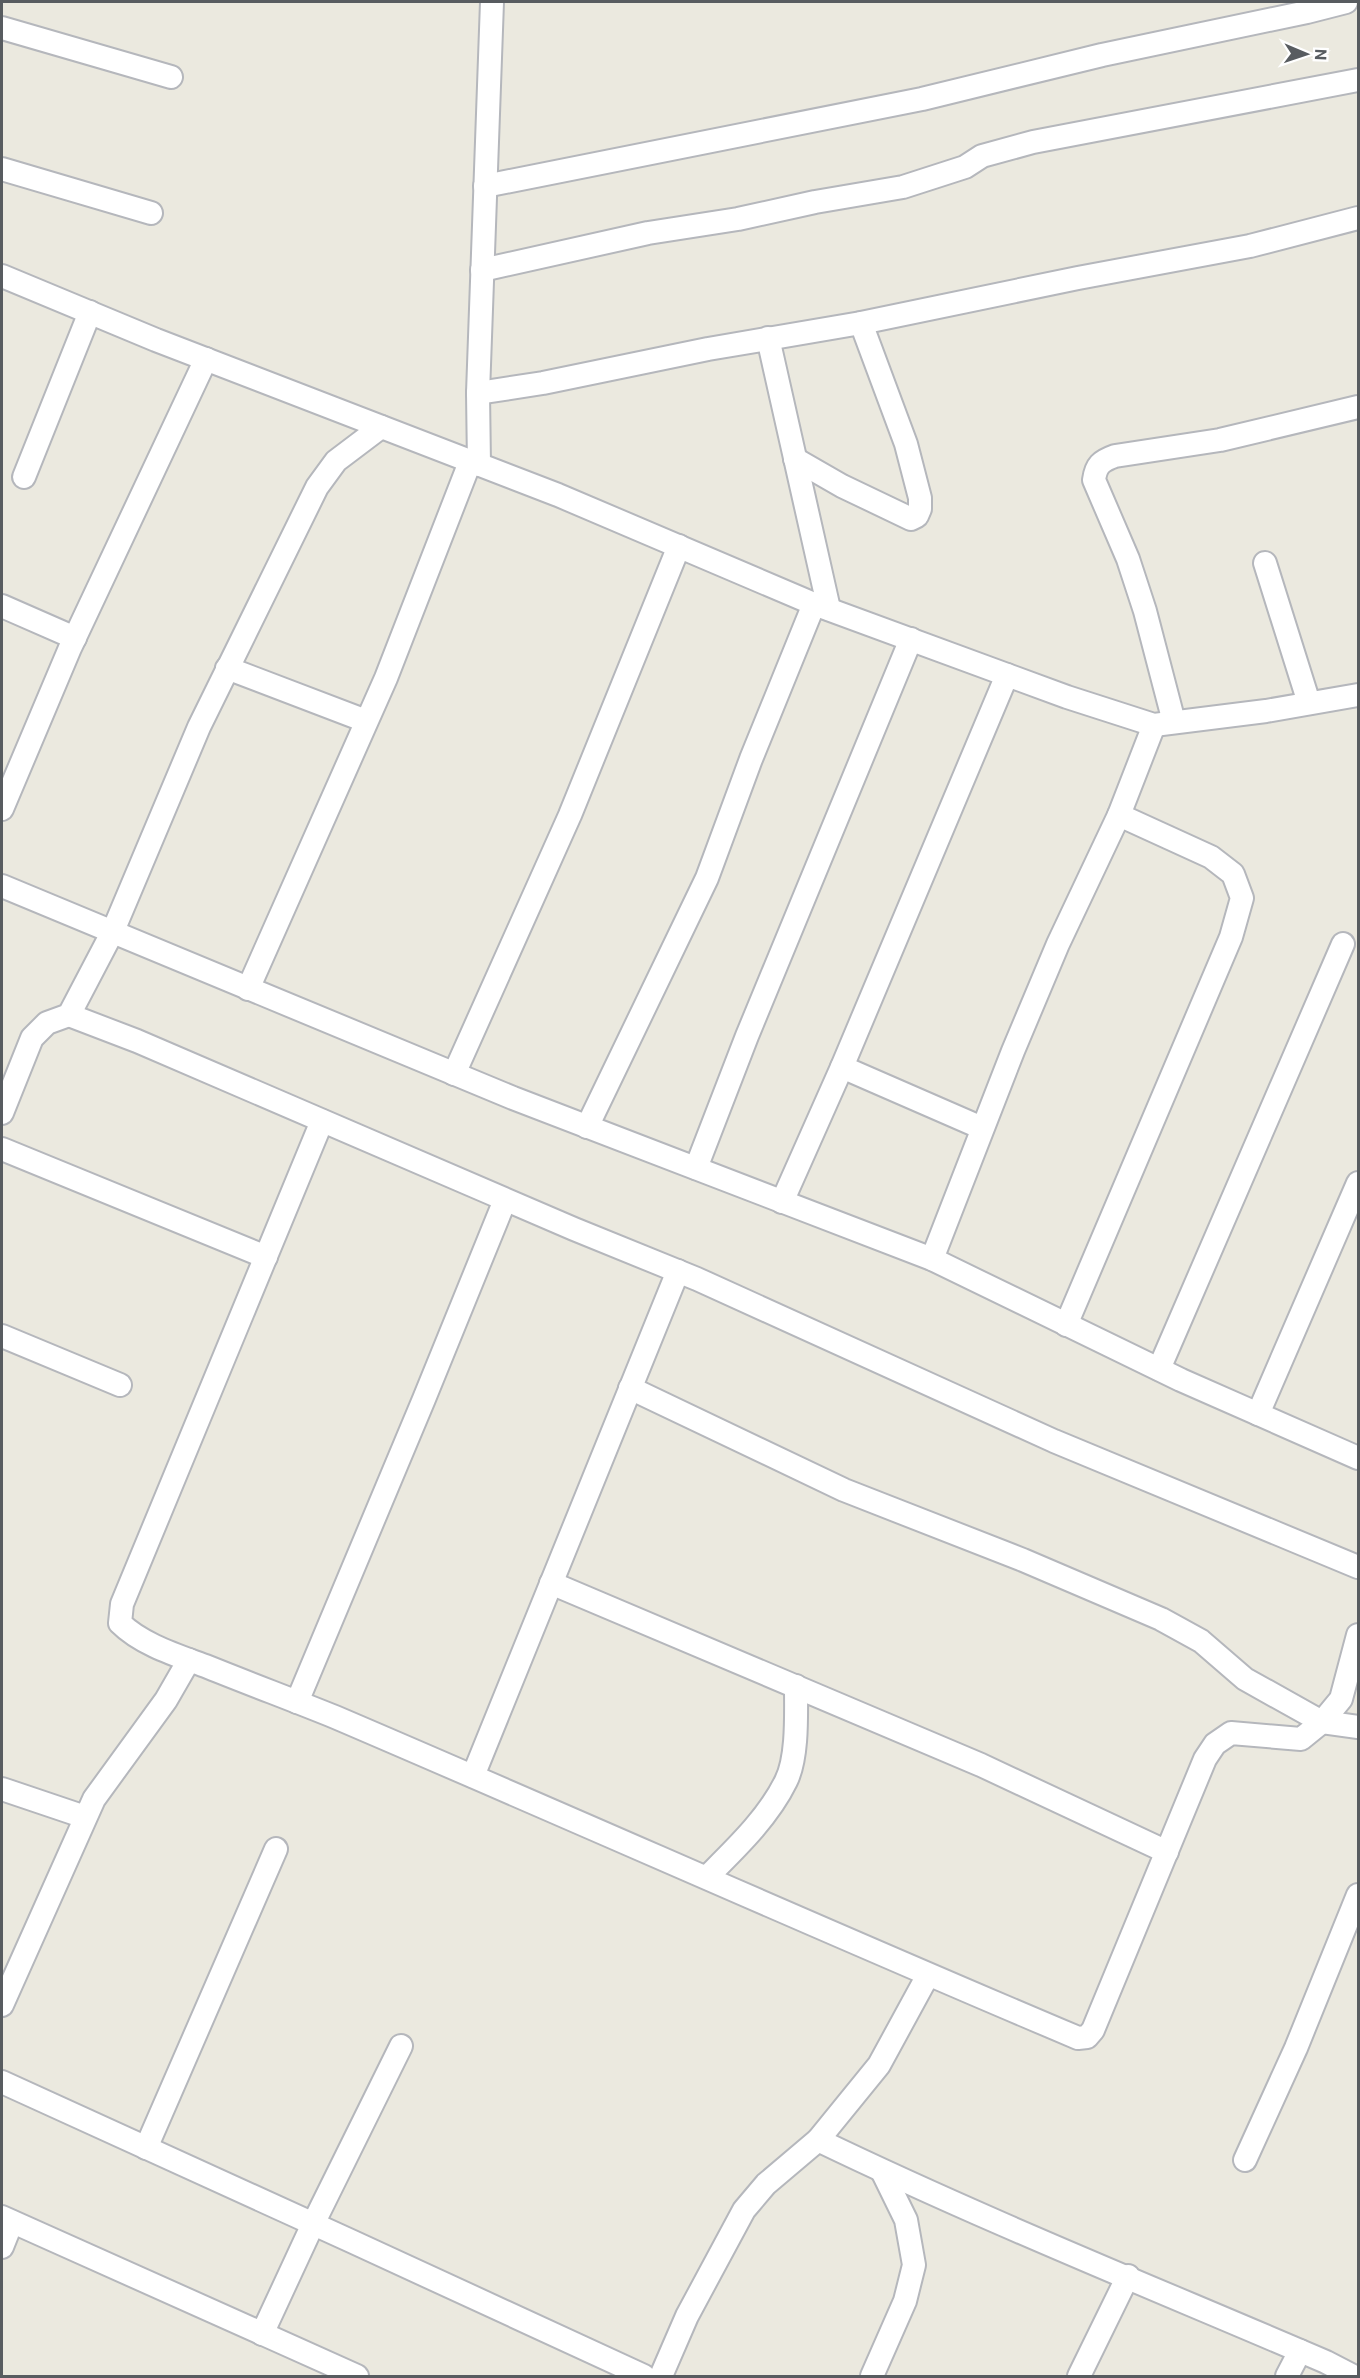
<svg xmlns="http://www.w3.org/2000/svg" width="1360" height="2378" font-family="Roboto,sans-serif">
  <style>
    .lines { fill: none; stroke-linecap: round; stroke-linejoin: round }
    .minor-casing { stroke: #b5b7bc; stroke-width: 26 }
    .minor { stroke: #fff; stroke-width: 22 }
  </style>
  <rect width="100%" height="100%" fill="#ebe9df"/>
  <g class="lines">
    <g class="minor-casing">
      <g id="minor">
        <polyline points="2,28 171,77"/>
        <polyline points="2,169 151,213"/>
        <polyline points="485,186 922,99 1102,55 1307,12 1346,2"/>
        <polyline points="482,270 648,233 738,219 815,202 903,187 965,167 982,156 1033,142 1358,80"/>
        <polyline points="2,276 156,340 558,495 814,604 1067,697 1154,725 1266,711 1358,695"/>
        <polyline points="768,338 829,609"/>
        <polyline points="478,393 543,383 708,349 861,323 1078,278 1250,246 1358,218"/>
        <polyline points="795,459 842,486 911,519 917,516 920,509 920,498 906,444 861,323"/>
        <polyline points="479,465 478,393 492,2"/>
        <polyline points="24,477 90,312"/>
        <polyline points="1265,563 1309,703"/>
        <polyline points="2,606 75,638"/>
        <polyline points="227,668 366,721"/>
        <path d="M1174,722L1145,611L1128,559L1094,480C1096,465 1101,461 1115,456L1220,440L1358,407"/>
        <polyline points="2,809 70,648 206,359"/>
        <polyline points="2,886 513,1098 932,1259 1181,1380 1358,1458"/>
        <polyline points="248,989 386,678 470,462"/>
        <polyline points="69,1015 137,1041 574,1229 697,1279 1054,1441 1358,1567"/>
        <polyline points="842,1067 982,1128"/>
        <polyline points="454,1074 570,815 679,546"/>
        <polyline points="2,1113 32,1038 47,1023 69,1015 113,931 199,727 317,487 336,461 381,427"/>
        <path d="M322,1121L122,1604L120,1623C142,1645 179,1656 208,1667C250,1684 293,1700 335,1717C583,1823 829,1933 1078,2038L1087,2037L1093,2030L1205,1759L1215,1744L1231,1733L1301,1739L1322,1722L1341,1699L1358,1635"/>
        <polyline points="587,1127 707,878 751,759 814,604"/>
        <polyline points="2,1149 266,1257"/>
        <polyline points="696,1168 747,1036 911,639"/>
        <polyline points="782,1202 842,1067 1007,675"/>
        <polyline points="932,1259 1013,1051 1058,944 1119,815 1154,725"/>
        <polyline points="1066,1325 1231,937 1242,898 1233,874 1211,857 1119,815"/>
        <polyline points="2,1336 120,1385"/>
        <polyline points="1159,1369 1343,944"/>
        <polyline points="630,1388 844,1490 1023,1560 1161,1619 1201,1641 1245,1679 1322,1722 1358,1727"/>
        <polyline points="1258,1414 1358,1183"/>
        <polyline points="551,1583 981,1765 1167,1852"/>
        <polyline points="297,1702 424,1399 505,1200"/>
        <polyline points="473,1776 678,1271"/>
        <polyline points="2,1789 85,1817"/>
        <path d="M707,1877C735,1849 768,1818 786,1781C798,1757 796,1713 796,1686"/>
        <polyline points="2,2005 94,1799 166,1700 189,1660"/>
        <polyline points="2,2082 351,2241 644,2376"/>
        <path d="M818,2140C984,2220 1156,2289 1326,2362L1353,2376"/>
        <polyline points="146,2148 276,1849"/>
        <polyline points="1245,2160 1296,2048 1358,1895"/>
        <polyline points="2,2217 357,2376"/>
        <polyline points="2,2247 12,2222"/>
        <polyline points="262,2334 313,2224 401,2046"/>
        <polyline points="661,2376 687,2316 744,2210 766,2184 818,2140 879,2065 928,1975"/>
        <polyline points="872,2376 905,2301 914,2265 906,2220 882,2171"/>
        <polyline points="1079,2376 1128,2276"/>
        <polyline points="1287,2376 1300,2351"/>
      </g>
    </g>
    <use href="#minor" class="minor"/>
  </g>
  <rect width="1360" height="2378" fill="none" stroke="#585c60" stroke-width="6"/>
  <g transform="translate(1306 54) rotate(92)" stroke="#ffffff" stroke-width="4.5" paint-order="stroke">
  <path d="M0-4.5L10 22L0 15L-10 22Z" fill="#585c60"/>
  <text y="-9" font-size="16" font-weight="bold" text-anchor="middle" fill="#585c60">N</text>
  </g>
</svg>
